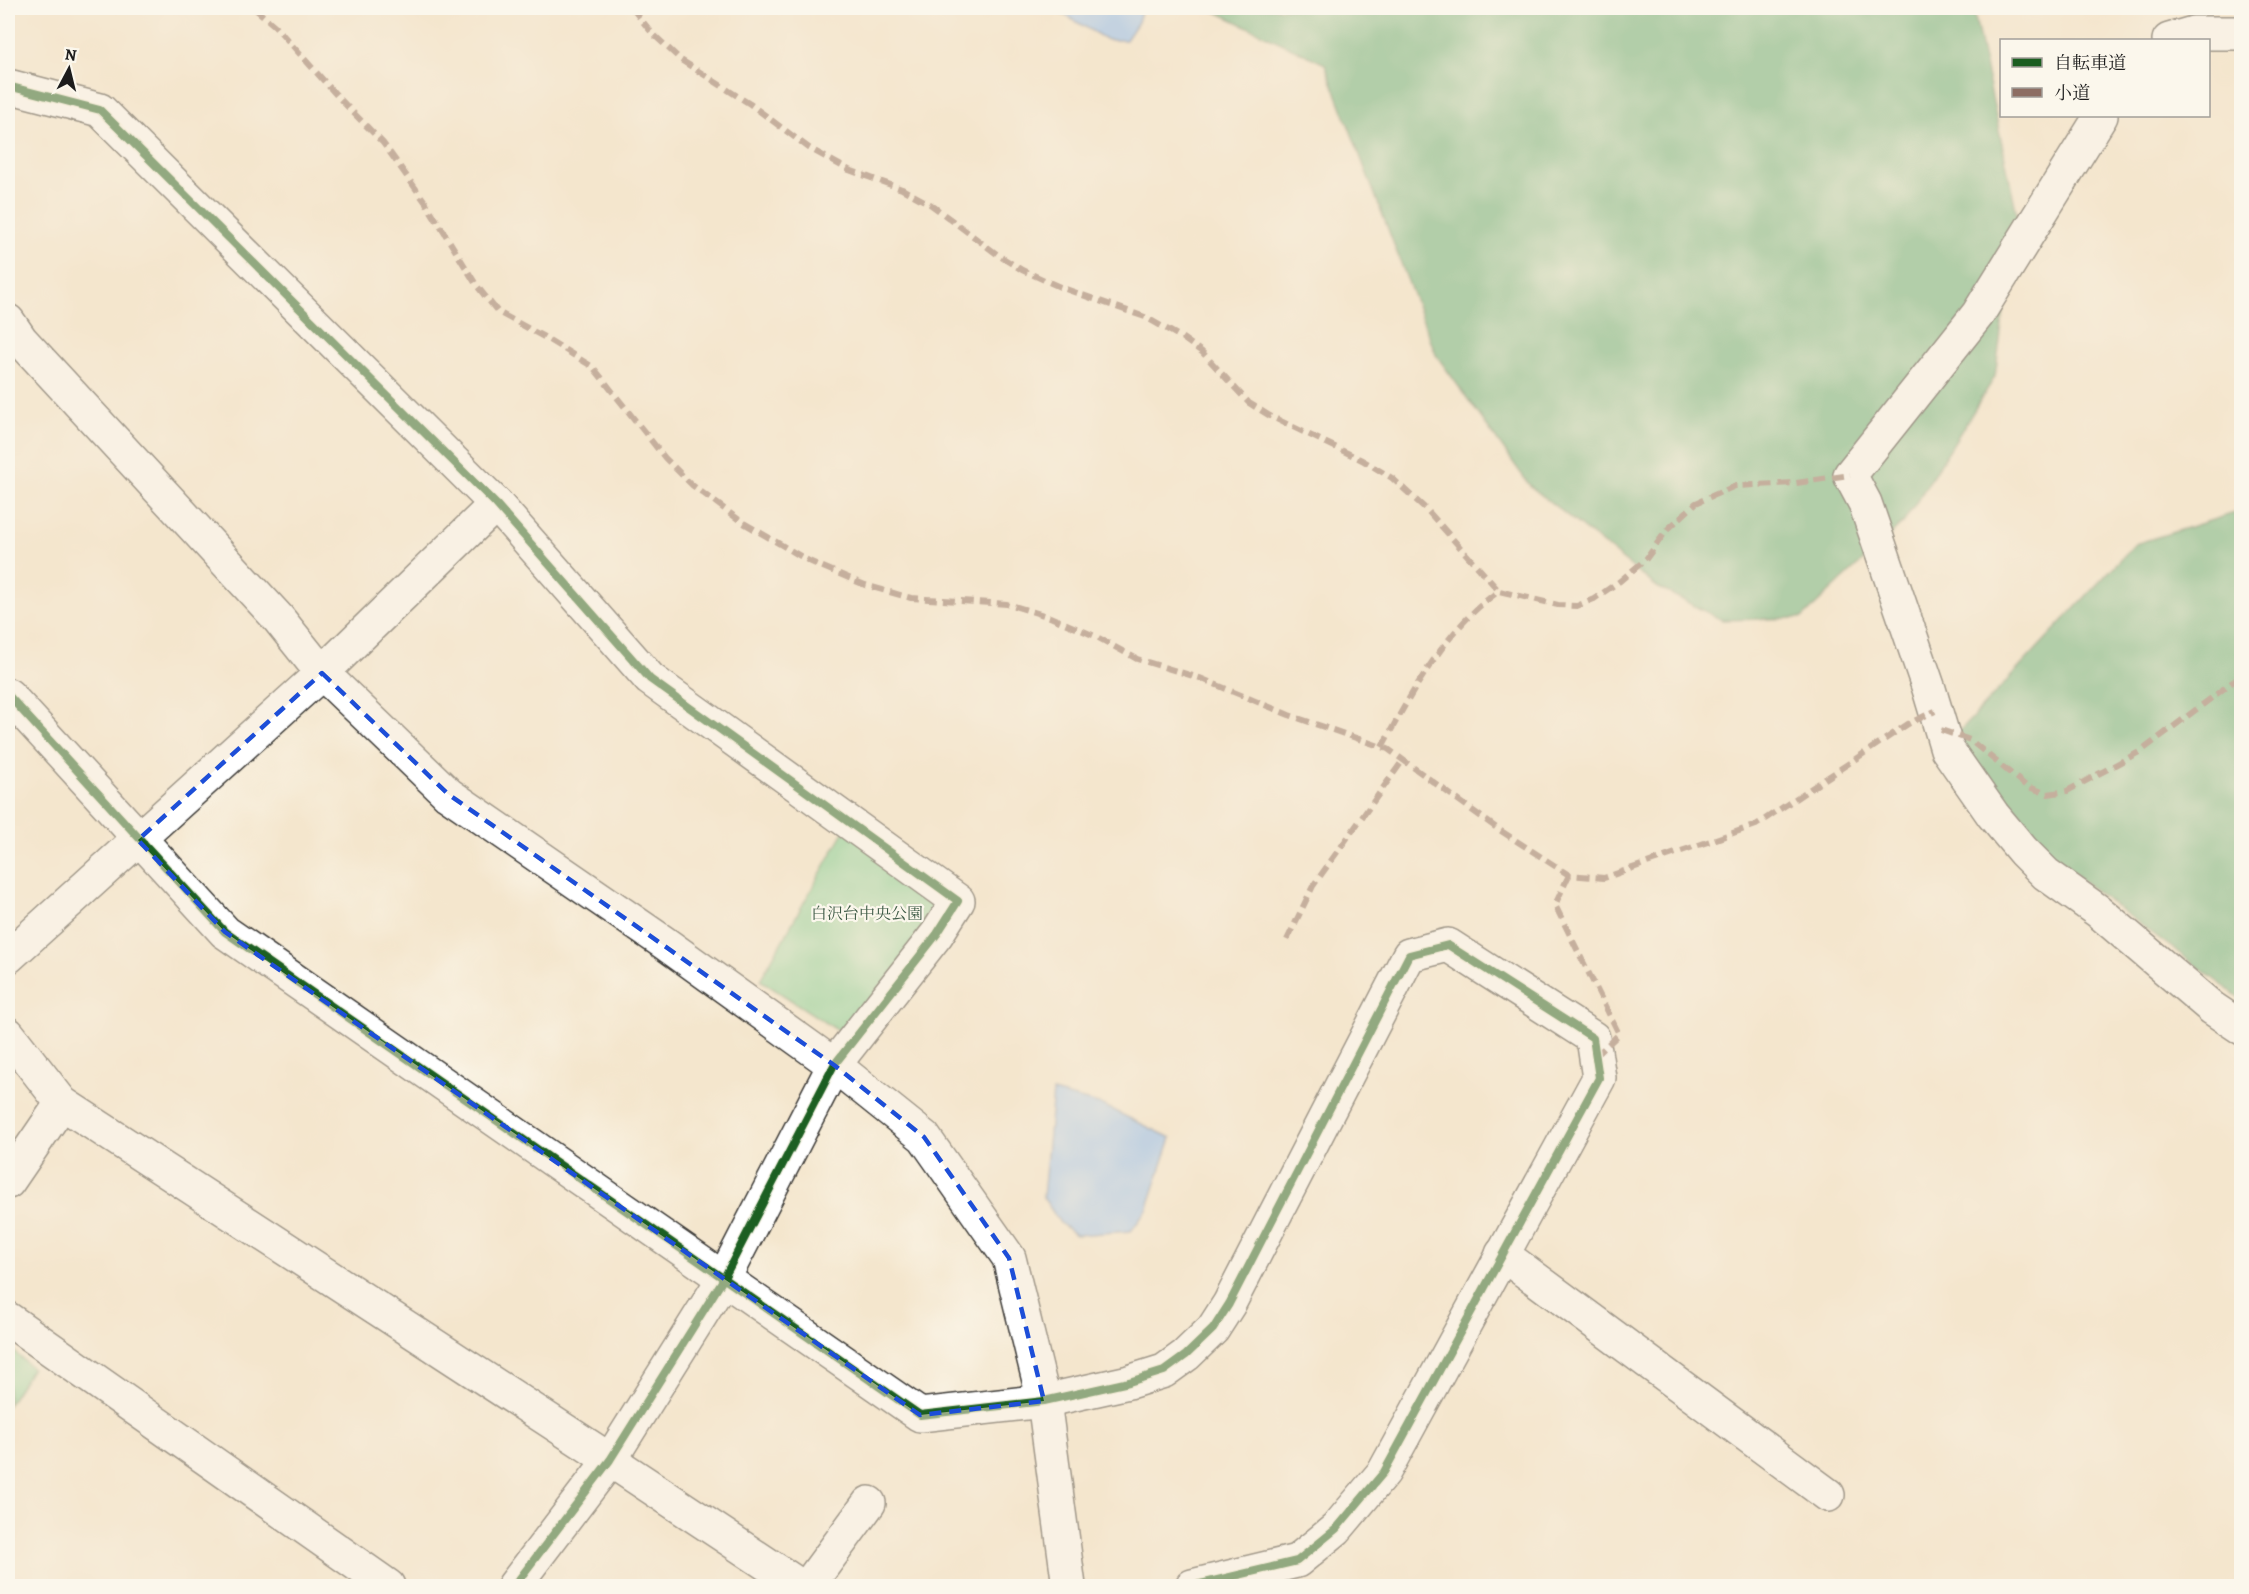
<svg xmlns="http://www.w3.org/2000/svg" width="2249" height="1594" font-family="Alegreya,'Noto Serif JP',serif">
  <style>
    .green { fill: #7ace92; stroke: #4b7557; stroke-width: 1.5 }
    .forest { fill: #63b17c; stroke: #40664c; stroke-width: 1.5 }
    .water { fill: #89bbf6; stroke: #526c89; stroke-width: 1.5 }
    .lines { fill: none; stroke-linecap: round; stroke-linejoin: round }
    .minor-casing { stroke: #3c3a37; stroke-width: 36 }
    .tertiary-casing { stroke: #3c3a37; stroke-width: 36 }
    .minor { stroke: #fff; stroke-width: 33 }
    .tertiary { stroke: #fff; stroke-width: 33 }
    .quiet { stroke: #8d6e63; stroke-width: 6; stroke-dasharray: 12 6; stroke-linecap: butt }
    .cycleway-casing { stroke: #fbf7ec; stroke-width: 11 }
    .cycleway { stroke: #1b5e20; stroke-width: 8 }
    .marked { fill: none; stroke: #1d4ed8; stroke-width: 4.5; stroke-dasharray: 12 8; stroke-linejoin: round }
    .labels { text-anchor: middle; stroke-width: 4.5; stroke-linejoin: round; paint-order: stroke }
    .park-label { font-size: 16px; fill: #3d5a45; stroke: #fbf7ec }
  </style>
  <rect width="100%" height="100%" fill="#fbf7ec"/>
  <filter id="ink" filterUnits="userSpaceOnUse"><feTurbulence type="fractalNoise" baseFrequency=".0167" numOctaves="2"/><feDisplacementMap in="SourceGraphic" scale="12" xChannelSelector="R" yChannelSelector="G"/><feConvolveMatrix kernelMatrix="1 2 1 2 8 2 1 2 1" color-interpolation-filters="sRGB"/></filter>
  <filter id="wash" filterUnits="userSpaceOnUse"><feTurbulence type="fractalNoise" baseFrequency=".008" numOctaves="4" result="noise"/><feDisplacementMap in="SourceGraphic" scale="24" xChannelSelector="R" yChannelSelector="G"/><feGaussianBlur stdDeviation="1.35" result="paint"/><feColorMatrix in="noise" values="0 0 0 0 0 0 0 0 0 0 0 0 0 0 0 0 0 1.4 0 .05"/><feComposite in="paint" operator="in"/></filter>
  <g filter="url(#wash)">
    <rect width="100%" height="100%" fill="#f4e6cd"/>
    <g class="green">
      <polygon points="849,823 958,901 840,1032 760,980"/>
      <polygon points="8,1346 32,1368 8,1405"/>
    </g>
    <g class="forest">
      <polygon points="1208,8 1973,8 2017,214 1995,377 1904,522 1802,618 1722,620 1657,587 1530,486 1436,355 1325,64"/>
      <polygon points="2241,511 2241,999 2094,890 2013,824 1954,737 2135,544"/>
    </g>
    <g class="water">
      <polygon points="1053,8 1142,8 1138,22 1126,40 1107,40"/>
      <polygon points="1053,1092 1102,1105 1171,1138 1147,1210 1131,1231 1076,1235 1060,1223 1043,1197"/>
    </g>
  </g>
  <g filter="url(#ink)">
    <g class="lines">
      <g class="minor-casing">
        <g id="minor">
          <polyline points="2169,40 2193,33 2242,33"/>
          <polyline points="8,86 100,110 496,504 650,679 958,901 937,934 834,1065 724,1278 610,1460 514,1586"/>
          <polyline points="2101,116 1978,314 1850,475 1865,503 1929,689 1947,749 1993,815 2023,851 2046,874 2098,911 2212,1008 2242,1028"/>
          <polyline points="8,695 225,932 920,1415 1044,1401 1129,1382 1164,1371 1186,1355 1213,1329 1229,1304 1409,955 1448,945 1593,1038 1599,1078 1384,1472 1336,1529 1297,1561 1192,1586"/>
          <polyline points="8,957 322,673 496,504"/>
          <polyline points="8,1034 62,1103 610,1460 800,1586"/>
          <polyline points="8,1182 62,1103"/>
          <polyline points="1502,1254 1828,1495"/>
          <polyline points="8,1319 388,1586"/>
          <polyline points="1044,1401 1069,1586"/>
          <polyline points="808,1586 869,1503"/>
        </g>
      </g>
      <g class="tertiary-casing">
        <polyline id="tertiary" points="8,321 21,340 278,618 322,673 448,794 663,942 834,1065 924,1137 1009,1258 1044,1401"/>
      </g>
      <use href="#minor" class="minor"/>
      <use href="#tertiary" class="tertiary"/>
      <g class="quiet">
        <polyline points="254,8 275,26 340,99 383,143 426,203 477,286 498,312 544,337 593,367 665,458 692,485 742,522 809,561 865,585 911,598 1007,604 1050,617 1095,636 1137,659 1200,678 1289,715 1388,749 1498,829 1569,875 1604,878 1756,825 1908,724 1935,711"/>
        <polyline points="632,8 652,33 681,60 750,104 809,148 849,170 902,189 930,204 998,255 1022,270 1060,287 1145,317 1181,337 1202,352 1249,403 1270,416 1362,460 1392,478 1427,510 1499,591"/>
        <polyline points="1941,730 1970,740 2026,786 2048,794 2067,791 2141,751 2242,675"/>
        <path d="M1382,747C1411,693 1448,626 1499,591L1558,605L1577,606L1594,599L1620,581L1646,559L1667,530L1696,503L1735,486L1796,483L1850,475"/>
        <polyline points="1569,875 1555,905 1619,1034 1596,1056"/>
        <polyline points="1287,940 1313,886 1403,760"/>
      </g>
      <g class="cycleway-casing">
        <g id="cycleway">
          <polyline points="8,86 100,110 496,504 650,679 958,901 937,934 834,1065 724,1278 610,1460 514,1586"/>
          <polyline points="8,695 225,932 920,1415 1044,1401 1129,1382 1164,1371 1186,1355 1213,1329 1229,1304 1409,955 1448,945 1593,1038 1599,1078 1384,1472 1336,1529 1297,1561 1192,1586"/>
        </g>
      </g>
      <use href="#cycleway" class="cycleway"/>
    </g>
  </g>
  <path d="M0 0H2249V1594H0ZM322,673L448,794L834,1065L924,1137L1009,1258L1044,1401L920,1415L225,932L138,840Z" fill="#f4e6cd" fill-opacity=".55" fill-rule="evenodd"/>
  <path class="marked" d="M322,673L448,794L834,1065L924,1137L1009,1258L1044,1401L920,1415L225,932L138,840Z"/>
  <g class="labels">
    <g class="park-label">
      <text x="867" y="919">白沢台中央公園</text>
    </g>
  </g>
  <rect width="2249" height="1594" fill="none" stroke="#fbf7ec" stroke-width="30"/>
  <rect x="2000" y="39" width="210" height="78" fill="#fbf7ec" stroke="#a29f99" stroke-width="1.5"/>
  <rect x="2012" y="58" width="30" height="9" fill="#1b5e20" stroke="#a29f99" stroke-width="1.5"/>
  <text x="2054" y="69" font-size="18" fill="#1c1c1c">自転車道</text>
  <rect x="2012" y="88" width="30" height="9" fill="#8d6e63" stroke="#a29f99" stroke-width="1.5"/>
  <text x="2054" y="99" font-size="18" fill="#1c1c1c">小道</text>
  <g transform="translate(69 69) rotate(7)" stroke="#fbf7ec" stroke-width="4.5" paint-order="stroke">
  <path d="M0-4.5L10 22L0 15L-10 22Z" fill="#1c1c1c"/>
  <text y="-9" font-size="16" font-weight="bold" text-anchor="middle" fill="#1c1c1c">N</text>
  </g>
</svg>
